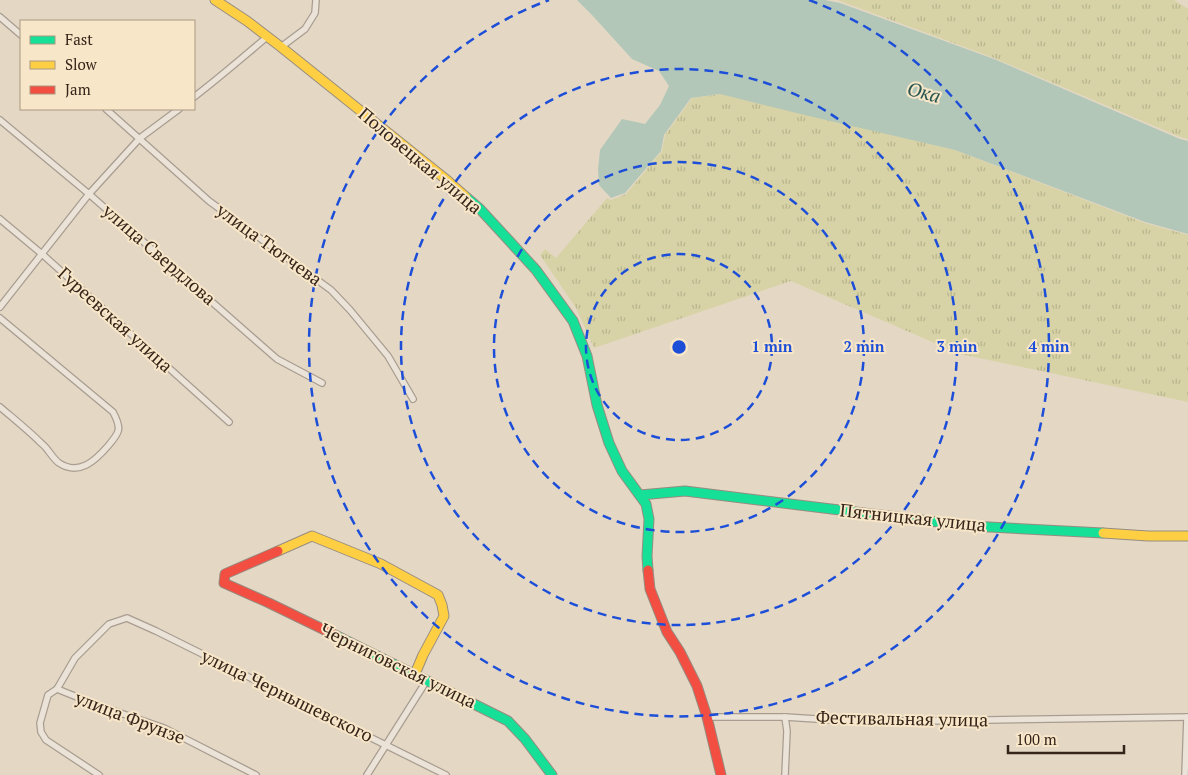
<svg xmlns="http://www.w3.org/2000/svg" width="1188" height="775" font-family="'PT Serif',serif">
  <style>
    .grass { fill: url(#grass-tufts) }
    .water { fill: #b2c7b8 }
    .lines { fill: none; stroke-linecap: round; stroke-linejoin: round }
    .street-casing { stroke: #a89d90; stroke-width: 8 }
    .fast-casing { stroke: #978c80; stroke-width: 11 }
    .slow-casing { stroke: #978c80; stroke-width: 11 }
    .jam-casing { stroke: #978c80; stroke-width: 11 }
    .street { stroke: #ebe3d8; stroke-width: 5.5 }
    .fast { stroke: #16e098; stroke-width: 9 }
    .slow { stroke: #ffcf43; stroke-width: 9 }
    .jam { stroke: #f24e42; stroke-width: 9 }
    .ring { fill: none; stroke: #1d4ed8; stroke-width: 2.5; stroke-dasharray: 9 6 }
    .labels { text-anchor: middle; stroke-width: 4; stroke-linejoin: round; paint-order: stroke }
    .street-label { font-size: 18px; fill: #352419; stroke: #f8e6c8 }
    .water-label { font-size: 19px; font-style: italic; fill: #26564f; stroke: #f8e6c8 }
    .centre { fill: #1d4ed8; stroke: #f8e6c8; stroke-width: 2.5 }
    .ring-label { font-size: 15px; text-anchor: middle; font-weight: bold; fill: #1d4ed8; stroke: #f8e6c8; stroke-width: 4; stroke-linejoin: round; paint-order: stroke }
  </style>
  <defs>
    <pattern id="grass-tufts" width="24" height="20" patternUnits="userSpaceOnUse" patternTransform="scale(1.25)"><rect width="24" height="20" fill="#d7d3a6"/><path d="M3 7l-1-3M5 7V3M7 7l1-3M15 17l-1-3M17 17v-4M19 17l1-3" fill="none" stroke="#b9b58e"/></pattern>
  </defs>
  <rect width="100%" height="100%" fill="#e4d8c5"/>
  <g class="grass">
    <polygon points="837,0 1174,0 1188,9 1188,139 1180,137 994,58"/>
    <polygon points="721,94 955,150 1145,223 1188,235 1188,402 960,354 791,281 594,348 576,308 540,255 545,249 556,258 607,198 611,200 626,194 662,151 665,135 692,98"/>
  </g>
  <polygon class="water" points="577,0 825,0 840,3 994,59 1180,139 1188,141 1188,234 1145,222 955,150 809,116 720,94 691,98 664,135 661,151 625,193 611,198 599,185 598,170 600,150 622,119 645,124 660,105 669,86 659,71 632,59 592,15"/>
  <g class="lines">
    <g class="street-casing">
      <g id="street">
        <polyline points="0,17 21,35"/>
        <polyline points="281,47 305,29 315,13 316,0"/>
        <path d="M194,97C219,78 243,57 267,37"/>
        <polyline points="106,109 209,201 331,290 350,310 388,356 413,399"/>
        <polyline points="0,120 89,194 277,359 322,383"/>
        <polyline points="0,219 42,254 229,422"/>
        <polyline points="0,307 89,194 140,138 179,109"/>
        <path d="M0,318L113,412C122,429 120,432 108,446C95,461 79,476 59,463C52,458 48,448 41,443C28,430 14,419 0,407"/>
        <polyline points="57,689 97,705 164,728 256,775"/>
        <polyline points="707,717 785,717 848,721 924,721 1188,717"/>
        <polyline points="785,717 787,731 785,775"/>
        <polyline points="99,775 46,740 41,732 40,723 48,695 57,689 75,658 109,624 127,618 156,631 446,775"/>
        <polyline points="367,775 427,680"/>
        <polyline points="1185,775 1187,717"/>
      </g>
    </g>
    <g class="fast-casing">
      <g id="fast">
        <polyline points="466,197 480,209 536,270 573,321 587,356 597,405 609,443 622,471 646,504 649,519 647,556 648,570"/>
        <polyline points="640,495 685,491 970,526 1103,533"/>
        <polyline points="337,636 508,721 525,739 552,775"/>
      </g>
    </g>
    <g class="slow-casing">
      <g id="slow">
        <polyline points="215,0 247,21 281,47 448,181 466,197"/>
        <polyline points="1103,533 1148,536 1188,536"/>
        <polyline points="278,551 312,536 381,564 438,595 442,605 444,616 423,655 415,674"/>
      </g>
    </g>
    <g class="jam-casing">
      <g id="jam">
        <polyline points="278,551 225,574 224,583 269,603 337,636"/>
        <polyline points="648,570 650,589 667,632 680,652 697,686 707,717 721,775"/>
      </g>
    </g>
    <use href="#street" class="street"/>
    <use href="#fast" class="fast"/>
    <use href="#slow" class="slow"/>
    <use href="#jam" class="jam"/>
  </g>
  <g class="ring">
    <circle cx="679" cy="347" r="93"/>
    <circle cx="679" cy="347" r="185"/>
    <circle cx="679" cy="347" r="278"/>
    <path d="M809 0A370 370 0 1 1 549 0"/>
  </g>
  <g class="labels">
    <g class="street-label">
      <text transform="translate(420 161) rotate(40)" y="6">Половецкая улица</text>
      <text transform="translate(269 245) rotate(36)" y="6">улица Тютчева</text>
      <text transform="translate(159 255) rotate(41)" y="6">улица Свердлова</text>
      <text transform="translate(115 320) rotate(42)" y="6">Гуреевская улица</text>
      <text transform="translate(913 518) rotate(6)" y="6">Пятницкая улица</text>
      <text transform="translate(398 666) rotate(26)" y="6">Черниговская улица</text>
      <text transform="translate(287 696) rotate(26)" y="6">улица Чернышевского</text>
      <text transform="translate(130 718) rotate(21)" y="6">улица Фрунзе</text>
      <text transform="translate(902 719) rotate(1)" y="6">Фестивальная улица</text>
    </g>
    <g class="water-label">
      <text transform="translate(924 92) rotate(15)" y="7">Ока</text>
    </g>
  </g>
  <circle cx="679" cy="347" r="8" class="centre"/>
  <g class="ring-label">
    <text x="772" y="352">1 min</text>
    <text x="864" y="352">2 min</text>
    <text x="957" y="352">3 min</text>
    <text x="1049" y="352">4 min</text>
  </g>
  <rect x="20" y="20" width="175" height="90" fill="#f8e6c8" stroke="#aa9882"/>
  <rect x="30" y="36" width="25" height="8" fill="#16e098" stroke="#aa9882"/>
  <text x="65" y="45" font-size="15" fill="#352419">Fast</text>
  <rect x="30" y="61" width="25" height="8" fill="#ffcf43" stroke="#aa9882"/>
  <text x="65" y="70" font-size="15" fill="#352419">Slow</text>
  <rect x="30" y="86" width="25" height="8" fill="#f24e42" stroke="#aa9882"/>
  <text x="65" y="95" font-size="15" fill="#352419">Jam</text>
  <path d="M1008 745v8h116v-8" fill="none" stroke="#352419" stroke-width="2.5"/>
  <text x="1016" y="745" font-size="15" fill="#352419" stroke="#f8e6c8" stroke-width="4" paint-order="stroke">100 m</text>
</svg>
